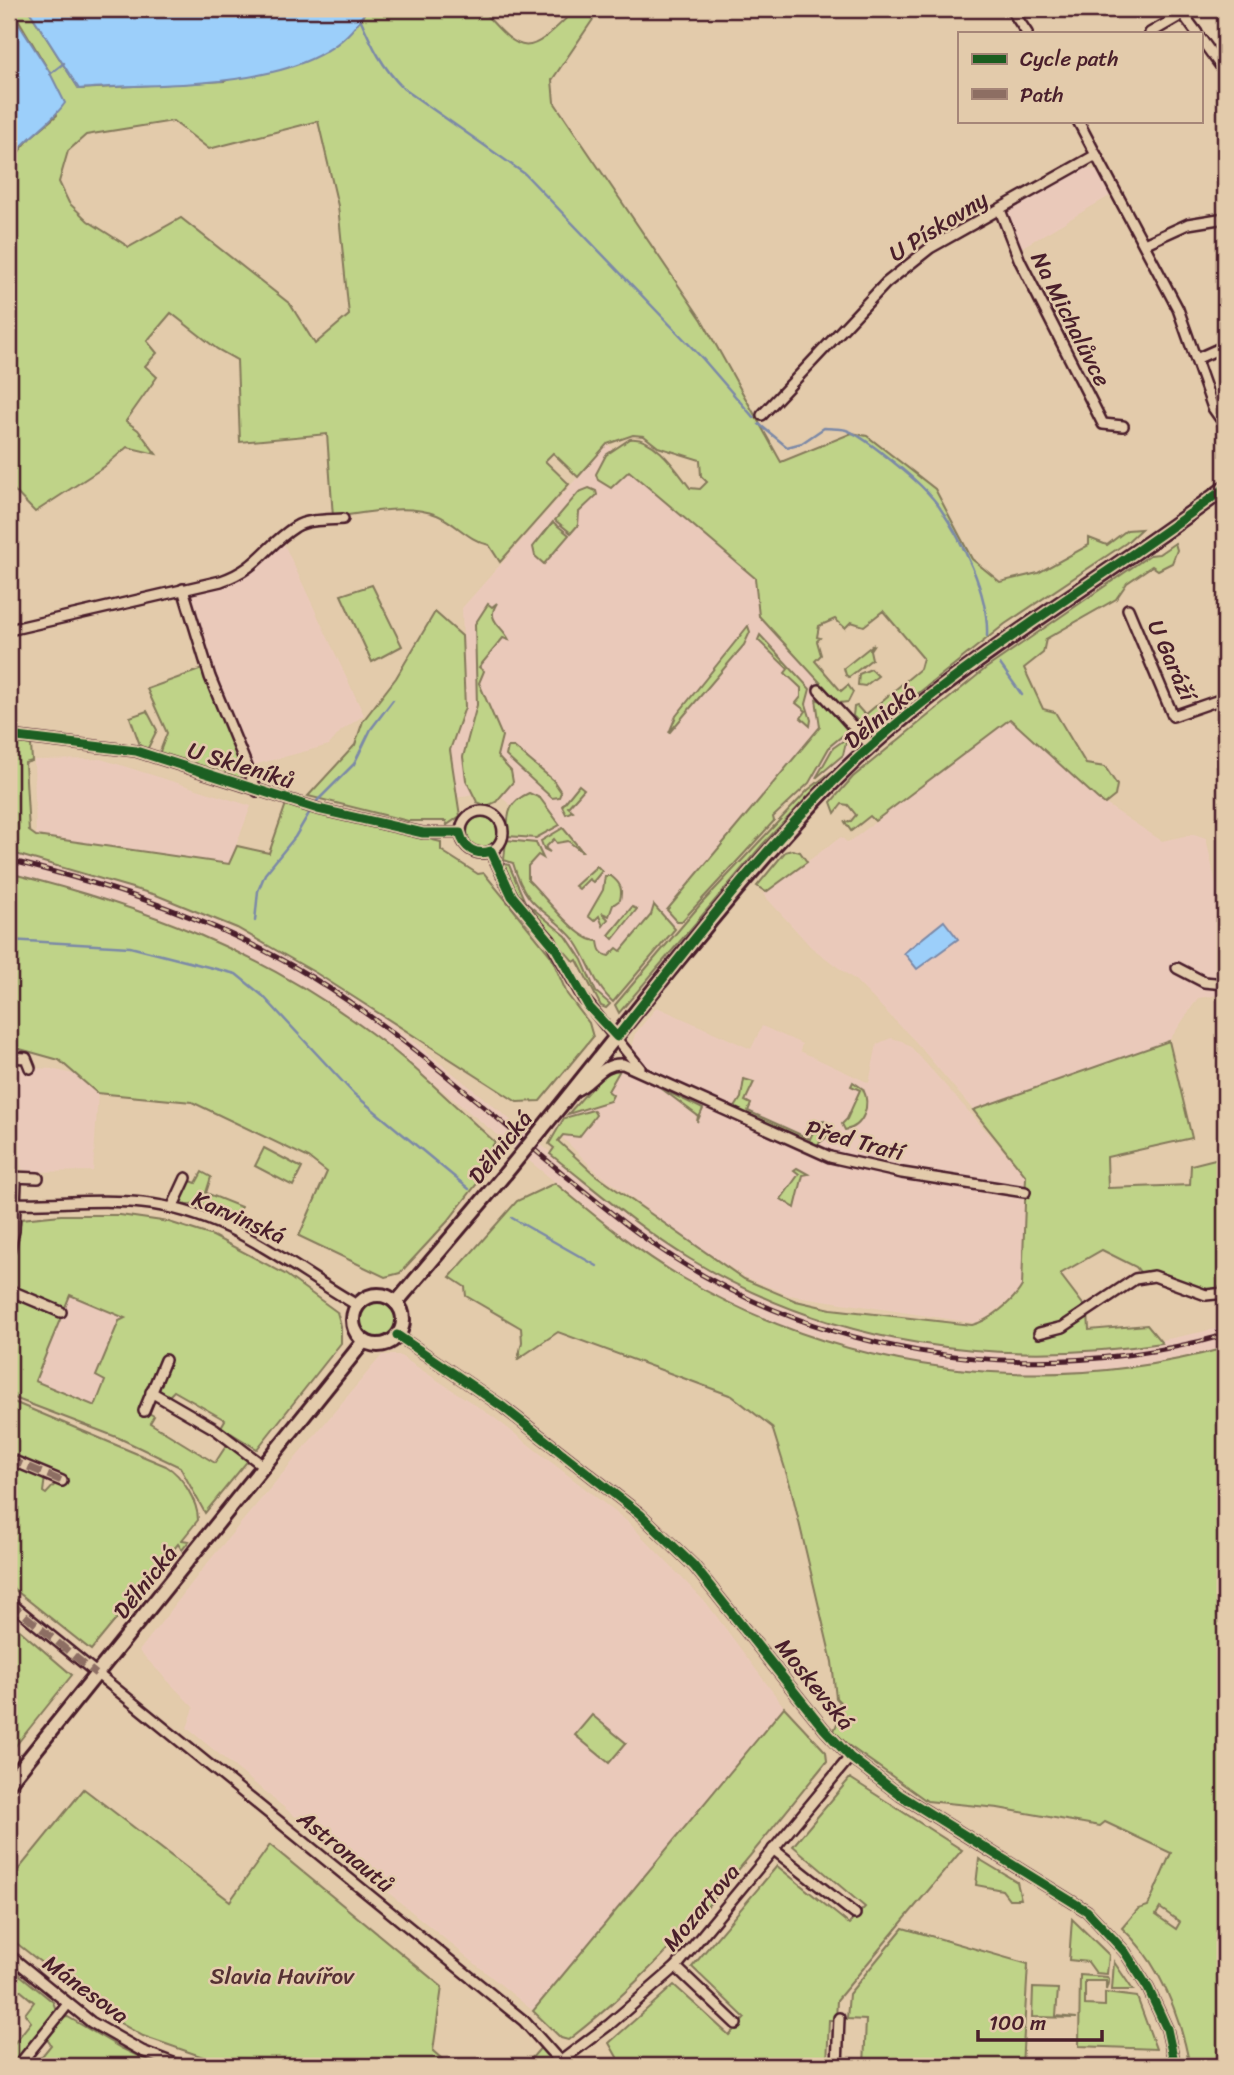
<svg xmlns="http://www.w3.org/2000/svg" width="1234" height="2075" font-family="Sriracha,sans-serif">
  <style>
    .built { fill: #eac9ba }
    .green { fill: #bfd388; stroke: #84795a; stroke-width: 2; fill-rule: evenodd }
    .water { fill: #9ccffa; stroke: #7b89a7; stroke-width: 2 }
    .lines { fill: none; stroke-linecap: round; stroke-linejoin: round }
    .stream { stroke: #7b89a7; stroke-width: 2.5 }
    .street-casing { stroke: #4a1f2b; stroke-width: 14 }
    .secondary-casing { stroke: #4a1f2b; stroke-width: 18 }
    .street { stroke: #e3cbab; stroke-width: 9 }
    .secondary { stroke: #e3cbab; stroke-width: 12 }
    .rail-casing { stroke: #4a1f2b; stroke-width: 5 }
    .rail { stroke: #e3cbab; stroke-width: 2.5; stroke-dasharray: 8; stroke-linecap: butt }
    .secondary-bridge-casing { stroke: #4a1f2b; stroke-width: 18; stroke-linecap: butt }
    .secondary-bridge { stroke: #e3cbab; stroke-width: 12 }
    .quiet { stroke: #8d6e63; stroke-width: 7; stroke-dasharray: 14 7; stroke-linecap: butt }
    .cycleway-casing { stroke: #e3cbab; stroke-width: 13 }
    .cycleway { stroke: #1b5e20; stroke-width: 9 }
    .labels { text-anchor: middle; stroke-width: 5; stroke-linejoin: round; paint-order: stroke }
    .street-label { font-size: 23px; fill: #4a1f2b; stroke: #e3cbab }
    .park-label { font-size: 23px; fill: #563134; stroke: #e3cbab }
  </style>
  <rect width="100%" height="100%" fill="#e3cbab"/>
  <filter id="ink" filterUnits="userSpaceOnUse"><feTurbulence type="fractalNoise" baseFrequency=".0143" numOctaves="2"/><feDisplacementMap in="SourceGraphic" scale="14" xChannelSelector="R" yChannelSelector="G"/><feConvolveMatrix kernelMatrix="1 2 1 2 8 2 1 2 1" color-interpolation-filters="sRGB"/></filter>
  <g filter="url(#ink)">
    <g class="built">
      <polygon points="1081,167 1095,170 1113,194 1019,249 1002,211"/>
      <polygon points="607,444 721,533 773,594 855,733 854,747 846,758 796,793 724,869 605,1007 578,957 526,905 504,860 503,848 508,834 506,817 513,807 501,797 487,806 477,802 472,794 457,798 450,750 465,707 462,608"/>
      <polygon points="284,544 364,715 341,731 329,745 250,766 213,674 189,601 195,592 241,578"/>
      <polygon points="1010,719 1098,799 1162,841 1194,834 1206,838 1225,926 1225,994 1198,998 1169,1041 973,1110 915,1041 855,980 811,947 763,894 841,837 848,843"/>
      <polygon points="101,759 251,806 229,864 36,836 34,760"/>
      <polygon points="9,852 101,877 180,903 290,957 386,1019 640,1225 692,1260 772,1302 846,1328 900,1340 1020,1354 1120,1349 1225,1327 1225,1348 1123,1369 1053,1374 996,1373 925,1365 868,1353 764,1320 682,1277 628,1241 374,1035 306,989 228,946 173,922 9,873"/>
      <polygon points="657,1007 751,1049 762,1026 802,1044 800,1051 869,1083 877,1044 891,1038 902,1041 912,1048 1026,1176 1022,1286 1017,1294 988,1317 975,1323 789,1295 745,1277 685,1238 596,1171 554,1129 609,1071 624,1070 722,1114 726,1106 644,1065 633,1053 632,1044 635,1034"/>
      <polygon points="18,1067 52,1069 77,1075 98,1093 93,1171 31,1172 22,1169 9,1100 11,1078"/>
      <polygon points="70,1295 125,1318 96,1376 106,1381 95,1406 35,1381"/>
      <polygon points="382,1355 399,1355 492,1416 628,1522 708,1605 784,1707 533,2011 187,1728 194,1708 139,1651 209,1561"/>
    </g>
    <g class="green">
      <path d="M12,9H28L79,89L225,81L361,20L366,9H481C526,61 529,54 576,9H600L552,80L554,102L702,320L781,462L852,433L867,436L935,489L972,559L1000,582L1038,573L1089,545V538L1107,545L1127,530L1141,529L1126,543L1005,624L886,719L858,721L853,716L854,707L857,706L865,715L920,669L923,658L883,611L864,626L851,622L845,628L835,619L819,626L817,637L820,638L817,641L821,655L815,661L841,691L848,685L853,692L848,702L839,703L759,616L755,578L629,471L611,488L598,480L596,474L606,455L630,439C655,436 677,471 690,488L700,489L707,482L701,476L700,460L658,447L644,436L633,435L607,444L578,477L553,453L545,461L569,484L500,562L489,545C468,540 456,523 437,515C407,503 365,513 333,517L327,434L240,442L237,360L217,349L171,313L147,341L157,353L145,366L157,377L126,421L138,430L156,454L127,447L104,467L35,512L9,485V164L30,138L57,115L49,71ZM173,121L209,149L318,121L338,206L349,315L315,344L290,304L181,218L129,247L88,221L69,203L59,182L68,151L86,135Z"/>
      <polygon points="589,488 596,491 597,495 579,512 578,525 571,533 555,520 579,492"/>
      <polygon points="553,522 569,535 544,564 535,556 533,547"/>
      <polygon points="1175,543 1177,550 1172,563 1158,570 1152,566 1127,583 1116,599 1046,639 1043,653 1024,668 1043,709 1055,712 1086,764 1105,767 1117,785 1115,796 1105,804 1098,799 1010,719 875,821 870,816 851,831 845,822 851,821 856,815 848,805 842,804 835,813 831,802 853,777 985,669 1150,555 1159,554"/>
      <polygon points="372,585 402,646 372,662 341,595"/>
      <path d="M497,603C485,621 503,626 509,640L503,638L479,667L484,671L479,683L502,736L497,756L511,771L513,782L496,802L487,806L477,802L466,780L463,757L477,705L475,624L488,604L492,607Z"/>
      <polygon points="435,612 462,636 465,707 450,750 460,816 447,825 446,821 408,821 308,796 355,745 363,721 396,678"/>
      <polygon points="748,626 750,632 744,645 669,733 676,716"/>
      <polygon points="760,635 810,689 806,704 811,720 810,726 801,718 806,711 796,703 801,697 801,688 785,673 788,669 758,640"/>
      <polygon points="874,644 870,650 872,659 849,677 846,675 844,668"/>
      <polygon points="205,668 242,768 242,777 236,781 159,754 167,733 147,689"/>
      <polygon points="871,669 878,676 865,686 858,685 859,674"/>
      <polygon points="816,699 824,702 848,731 830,746 809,783 773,817 774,821 682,921 677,921 667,910 820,727"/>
      <polygon points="147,711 157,730 147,750 141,748 130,717"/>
      <polygon points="847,738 843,755 816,778 833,748"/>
      <polygon points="9,741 31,745 32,761 25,763 29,831 36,836 229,864 237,846 269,853 286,804 441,842 441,850 445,853 478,874 484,873 551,956 567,994 589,1023 593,1037 540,1101 517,1102 316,973 237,928 156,895 9,852"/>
      <polygon points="508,747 514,747 553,780 561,792 559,797 552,798 506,756"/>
      <polygon points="831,772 763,844 619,1013 615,1005 700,905 808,790"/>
      <polygon points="579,785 584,789 568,807 573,811 566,814 562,806"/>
      <path d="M529,793L540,798L560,825L536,838L507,836C508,816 506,803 529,793Z"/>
      <circle cx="482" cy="832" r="15"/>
      <polygon points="563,828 582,851 581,851 568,841 557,843 554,839 545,848 550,852 544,849 541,841"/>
      <path d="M506,840L536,843L543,858L538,855L528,866V880C543,894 578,942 598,941C599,949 600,954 609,956L617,948L621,951L651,915L654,905L675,929L613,1002C594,985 590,962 576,942C549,907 528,915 513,863L504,860Z"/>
      <polygon points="792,850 800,852 807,862 766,892 757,886 785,852"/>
      <path d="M504,864L509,865L525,902L566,936L582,960L596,992L610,1004L606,1008L601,1006L577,960L574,962C546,929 518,905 504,864Z"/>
      <polygon points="597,866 602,871 593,882 589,879 579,889 575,886"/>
      <path d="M9,873C142,906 259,950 371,1033C415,1065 454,1106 495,1142L486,1156L482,1177L448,1221L400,1273L385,1277L299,1236L327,1172L309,1158L192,1102L97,1093L59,1060L20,1049L9,1050Z"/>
      <path d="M605,876H611C620,883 623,888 620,900L613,905L609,916L602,913L608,919L603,926L599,916L594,921L588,916L603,890Z"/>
      <polygon points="632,907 637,909 613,939 609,935"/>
      <path d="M1169,1041L1192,1138L1107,1157L1108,1188L1190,1185L1191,1165L1219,1158L1222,1172L1225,1171V1293L1206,1295L1145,1278L1136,1267L1102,1250L1060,1274L1088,1311L1089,1330L1147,1325L1162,1343C999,1368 833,1346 690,1259C640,1229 596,1190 550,1154L554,1148L549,1144L564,1118L593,1110L596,1115L579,1137L563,1135L558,1141L594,1174L744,1279L796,1301L831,1309L972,1325C989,1321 1013,1302 1022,1286L1026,1176L973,1110Z"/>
      <polygon points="614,1070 620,1070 608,1091 613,1095 610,1101 568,1114 601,1077"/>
      <polygon points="744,1079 754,1082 745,1101 751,1104 748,1111 810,1139 817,1123 824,1121 830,1129 827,1137 814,1147 734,1109 741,1098"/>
      <path d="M853,1082L863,1089C871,1105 864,1127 845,1130L842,1124L847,1119L860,1090L851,1086Z"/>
      <polygon points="662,1089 703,1109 697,1122 698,1116"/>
      <polygon points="264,1148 302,1168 293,1186 255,1166"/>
      <polygon points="797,1168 808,1174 803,1175 795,1208 781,1199 799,1174 794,1170"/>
      <polygon points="202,1172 211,1177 206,1193 241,1207 234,1219 226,1221 200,1203 181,1205 180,1198 188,1180 196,1183"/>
      <path d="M555,1183C596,1217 637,1251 683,1278C847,1374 1042,1398 1225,1348V2066H1190C1180,2015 1161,1964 1122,1928L1138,1909L1148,1906L1171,1853L1105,1822L1100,1826L998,1808L927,1801L848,1745L834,1731L838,1721L837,1706L840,1702L836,1698L832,1662L791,1488L772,1427L732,1396L558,1332L518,1359L522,1342L521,1328L466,1296L465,1287L450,1277L517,1201ZM1160,1908L1180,1922L1176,1929L1156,1915Z"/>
      <path d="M120,1215L169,1222L213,1236L285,1274L337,1312L341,1326V1343L257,1449L221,1427L225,1420L174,1391L169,1396L148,1387L140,1408L154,1416L150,1423L215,1463L228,1443L250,1458L205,1513L180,1467L119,1438L9,1396V1270L17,1247L21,1219L61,1215ZM70,1295L125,1318L119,1321L96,1376L105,1381L95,1406L35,1381Z"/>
      <circle cx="378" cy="1319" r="19"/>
      <path d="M9,1400L166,1466C182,1475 198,1502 198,1520L182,1540L189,1541L182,1550L178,1544L91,1650L9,1585V1461L45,1477L43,1492L46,1494L57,1482L9,1457Z"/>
      <polygon points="9,1621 72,1675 9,1754"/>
      <path d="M784,1707L826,1752L827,1761C746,1860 671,1962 568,2040L561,2038L533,2011Z"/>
      <polygon points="592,1715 626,1743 609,1763 575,1735"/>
      <polygon points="850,1778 962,1850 837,2000 836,2020 829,2020 827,2063 833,2066 622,2066 609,2043 674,1985 729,2035 745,2018 692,1967 777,1866 849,1924 865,1907 793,1846"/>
      <polygon points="84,1789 230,1901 270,1845 442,1987 433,2051 450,2066 229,2066 143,2036 113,2019 15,1942 9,1920 9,1881"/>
      <polygon points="979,1859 1017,1882 1021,1899 1009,1899 1002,1890 976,1885"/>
      <polygon points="1072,1919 1109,1955 1107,1974 1096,1973 1088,1962 1069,1960"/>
      <polygon points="903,1928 1028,1964 1022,2066 864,2066 866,2020 847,2019 849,1994"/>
      <polygon points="1114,1962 1133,1990 1112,1990"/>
      <polygon points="9,1966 53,2002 56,2010 12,2066 9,2066 9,2050 31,2022 25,2014 34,2002 9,1981"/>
      <polygon points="1080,1975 1107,1977 1109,1980 1106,1990 1106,1981 1085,1981 1085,2005 1105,2006 1105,1993 1137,1997 1156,2049 1079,2046"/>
      <polygon points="1033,1988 1058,1989 1056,2016 1077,2018 1032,2017"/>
      <polygon points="68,2017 121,2048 159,2066 34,2066 51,2045 46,2038 61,2018"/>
      <polygon points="543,2045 559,2066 525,2066"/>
    </g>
    <g class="water">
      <path d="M9,9L49,71L65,103C49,126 22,139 9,164Z"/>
      <path d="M28,9H366C325,96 161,81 79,89Z"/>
      <polygon points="944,921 958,939 917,969 904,953"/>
    </g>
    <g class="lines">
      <g class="stream">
        <path d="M360,18C372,46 382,67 404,89L525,174L703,359L754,418"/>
        <polyline points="50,74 64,63"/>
        <path d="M759,424L787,447L802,443L824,428C831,429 839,428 846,430C859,434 871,445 882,453C902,469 923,485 938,505C962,540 989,593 987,636"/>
        <polyline points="1000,664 1022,695"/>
        <polyline points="255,921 258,891 265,874 295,837 315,803 354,764 371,729 393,700"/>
        <polyline points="9,940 130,947 236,974 263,996 354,1094 469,1189"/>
        <polyline points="512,1218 597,1266"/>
      </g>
      <g class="street-casing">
        <g id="street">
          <polyline points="1011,9 1027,33"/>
          <polyline points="1150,33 1183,14 1197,33"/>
          <polyline points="1201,39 1225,72"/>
          <polyline points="1078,121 1178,309 1213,408 1225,425"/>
          <polyline points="1000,210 1020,261 1103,424 1123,426"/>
          <polyline points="1144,244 1188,224 1225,218"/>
          <polyline points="1196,359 1225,346"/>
          <polyline points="762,415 886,283 930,248 1096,155"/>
          <polyline points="183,589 210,677 257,791"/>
          <polyline points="1128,609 1173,716 1225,698"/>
          <path d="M9,630L221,581C259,568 265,546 295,527C307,519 329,520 343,519"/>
          <polyline points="819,690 871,746"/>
          <polyline points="9,736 136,751 318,809 423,833 460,833"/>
          <circle cx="482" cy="832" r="21"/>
          <polyline points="491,851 512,896 550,940 583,998 640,1068"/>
          <polyline points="1177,968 1204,982 1225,984"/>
          <polyline points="9,1057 26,1058 30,1068"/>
          <path d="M573,1092C593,1085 600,1062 623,1064L830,1157L902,1173L1025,1192"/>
          <polyline points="9,1148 11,1177 16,1183 14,1231 9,1251"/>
          <polyline points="11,1177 38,1178"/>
          <path d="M9,1203C53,1205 98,1198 142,1203C229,1212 286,1264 357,1305"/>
          <polyline points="172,1208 186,1178"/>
          <polyline points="9,1290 61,1312"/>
          <polyline points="1039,1333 1063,1327 1135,1279 1154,1276 1206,1295 1225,1293"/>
          <polyline points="397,1335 503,1407 640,1514 694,1566 824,1729 850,1757 900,1795 1087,1911 1125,1952 1148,1988 1167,2029 1175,2066"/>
          <polyline points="151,1392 215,1429 265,1467"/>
          <polyline points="144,1411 165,1360"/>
          <polyline points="9,1459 62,1481"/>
          <polyline points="9,1602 524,2021 564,2066"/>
          <polyline points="773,1849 855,1914"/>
          <polyline points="9,1955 91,2022 142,2051 181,2066"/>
          <polyline points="676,1967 736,2024"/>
          <polyline points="561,2061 610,2024 676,1967 850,1757"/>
          <polyline points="18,2066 68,2004"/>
          <polyline points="837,2066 839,2018"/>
        </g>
      </g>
      <g class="secondary-casing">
        <g id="secondary">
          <path d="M541,1130C614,1040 685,948 762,860C797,821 832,780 871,746C981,648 1109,576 1225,488"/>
          <circle cx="378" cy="1320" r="25"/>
          <polyline points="396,1303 505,1174"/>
          <polyline points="9,1783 364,1341"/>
        </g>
      </g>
      <use href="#street" class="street"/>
      <use href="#secondary" class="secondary"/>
      <g class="rail-casing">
        <path id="rail" d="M9,860C116,887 218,920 313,978C429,1050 526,1149 635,1231C804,1357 1024,1390 1225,1335"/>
      </g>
      <use href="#rail" class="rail"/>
      <g class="secondary-bridge-casing">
        <polyline id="secondary-bridge" points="505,1174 541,1130"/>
      </g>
      <use href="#secondary-bridge" class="secondary-bridge"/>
      <g class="quiet">
        <polyline points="9,1459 62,1481"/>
        <polyline points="9,1602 96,1674"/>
      </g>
      <g class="cycleway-casing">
        <g id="cycleway">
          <path d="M9,736L136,751L318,809L423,833H460C464,849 476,856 491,851L512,896L555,947L589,1007L617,1037C696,937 775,832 871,746C980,648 1109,576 1225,488"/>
          <polyline points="397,1335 503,1407 640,1514 694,1566 824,1729 850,1757 900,1795 1087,1911 1125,1952 1148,1988 1167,2029 1175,2066"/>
        </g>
      </g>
      <use href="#cycleway" class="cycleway"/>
    </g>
  </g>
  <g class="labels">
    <g class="street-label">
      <text transform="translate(938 226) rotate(-32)" y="8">U Pískovny</text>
      <text transform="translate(1071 319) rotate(63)" y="8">Na Michalůvce</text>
      <text transform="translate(1172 660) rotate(66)" y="8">U Garáží</text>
      <text transform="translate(880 716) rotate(-40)" y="8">Dělnická</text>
      <text transform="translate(241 765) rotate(17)" y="8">U Skleníků</text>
      <text transform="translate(855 1140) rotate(15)" y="8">Před Tratí</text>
      <text transform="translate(500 1147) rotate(-51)" y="8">Dělnická</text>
      <text transform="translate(239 1217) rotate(24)" y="8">Karvinská</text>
      <text transform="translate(145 1582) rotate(-51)" y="8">Dělnická</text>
      <text transform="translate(815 1684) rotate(51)" y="8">Moskevská</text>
      <text transform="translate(346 1851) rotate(39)" y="8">Astronautů</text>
      <text transform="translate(701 1907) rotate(-50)" y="8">Mozartova</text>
      <text transform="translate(86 1989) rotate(36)" y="8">Mánesova</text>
    </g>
    <g class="park-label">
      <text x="282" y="1984">Slavia Havířov</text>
    </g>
  </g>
  <rect width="1234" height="2075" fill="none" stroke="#e3cbab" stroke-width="35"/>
  <rect x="18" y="18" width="1199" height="2040" fill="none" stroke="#4a1f2b" stroke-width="2.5" filter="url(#ink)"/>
  <rect x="958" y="32" width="245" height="91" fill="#e3cbab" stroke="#a68678" stroke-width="2"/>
  <rect x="972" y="54" width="35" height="10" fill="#1b5e20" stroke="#a68678" stroke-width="2"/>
  <text x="1020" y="66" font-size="21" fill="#4a1f2b">Cycle path</text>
  <rect x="972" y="89" width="35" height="10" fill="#8d6e63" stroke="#a68678" stroke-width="2"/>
  <text x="1020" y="102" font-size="21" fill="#4a1f2b">Path</text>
  <path d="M978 2030v10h124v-10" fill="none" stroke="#4a1f2b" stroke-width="3.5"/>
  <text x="989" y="2030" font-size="21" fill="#4a1f2b" stroke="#e3cbab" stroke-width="5" paint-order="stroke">100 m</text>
</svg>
